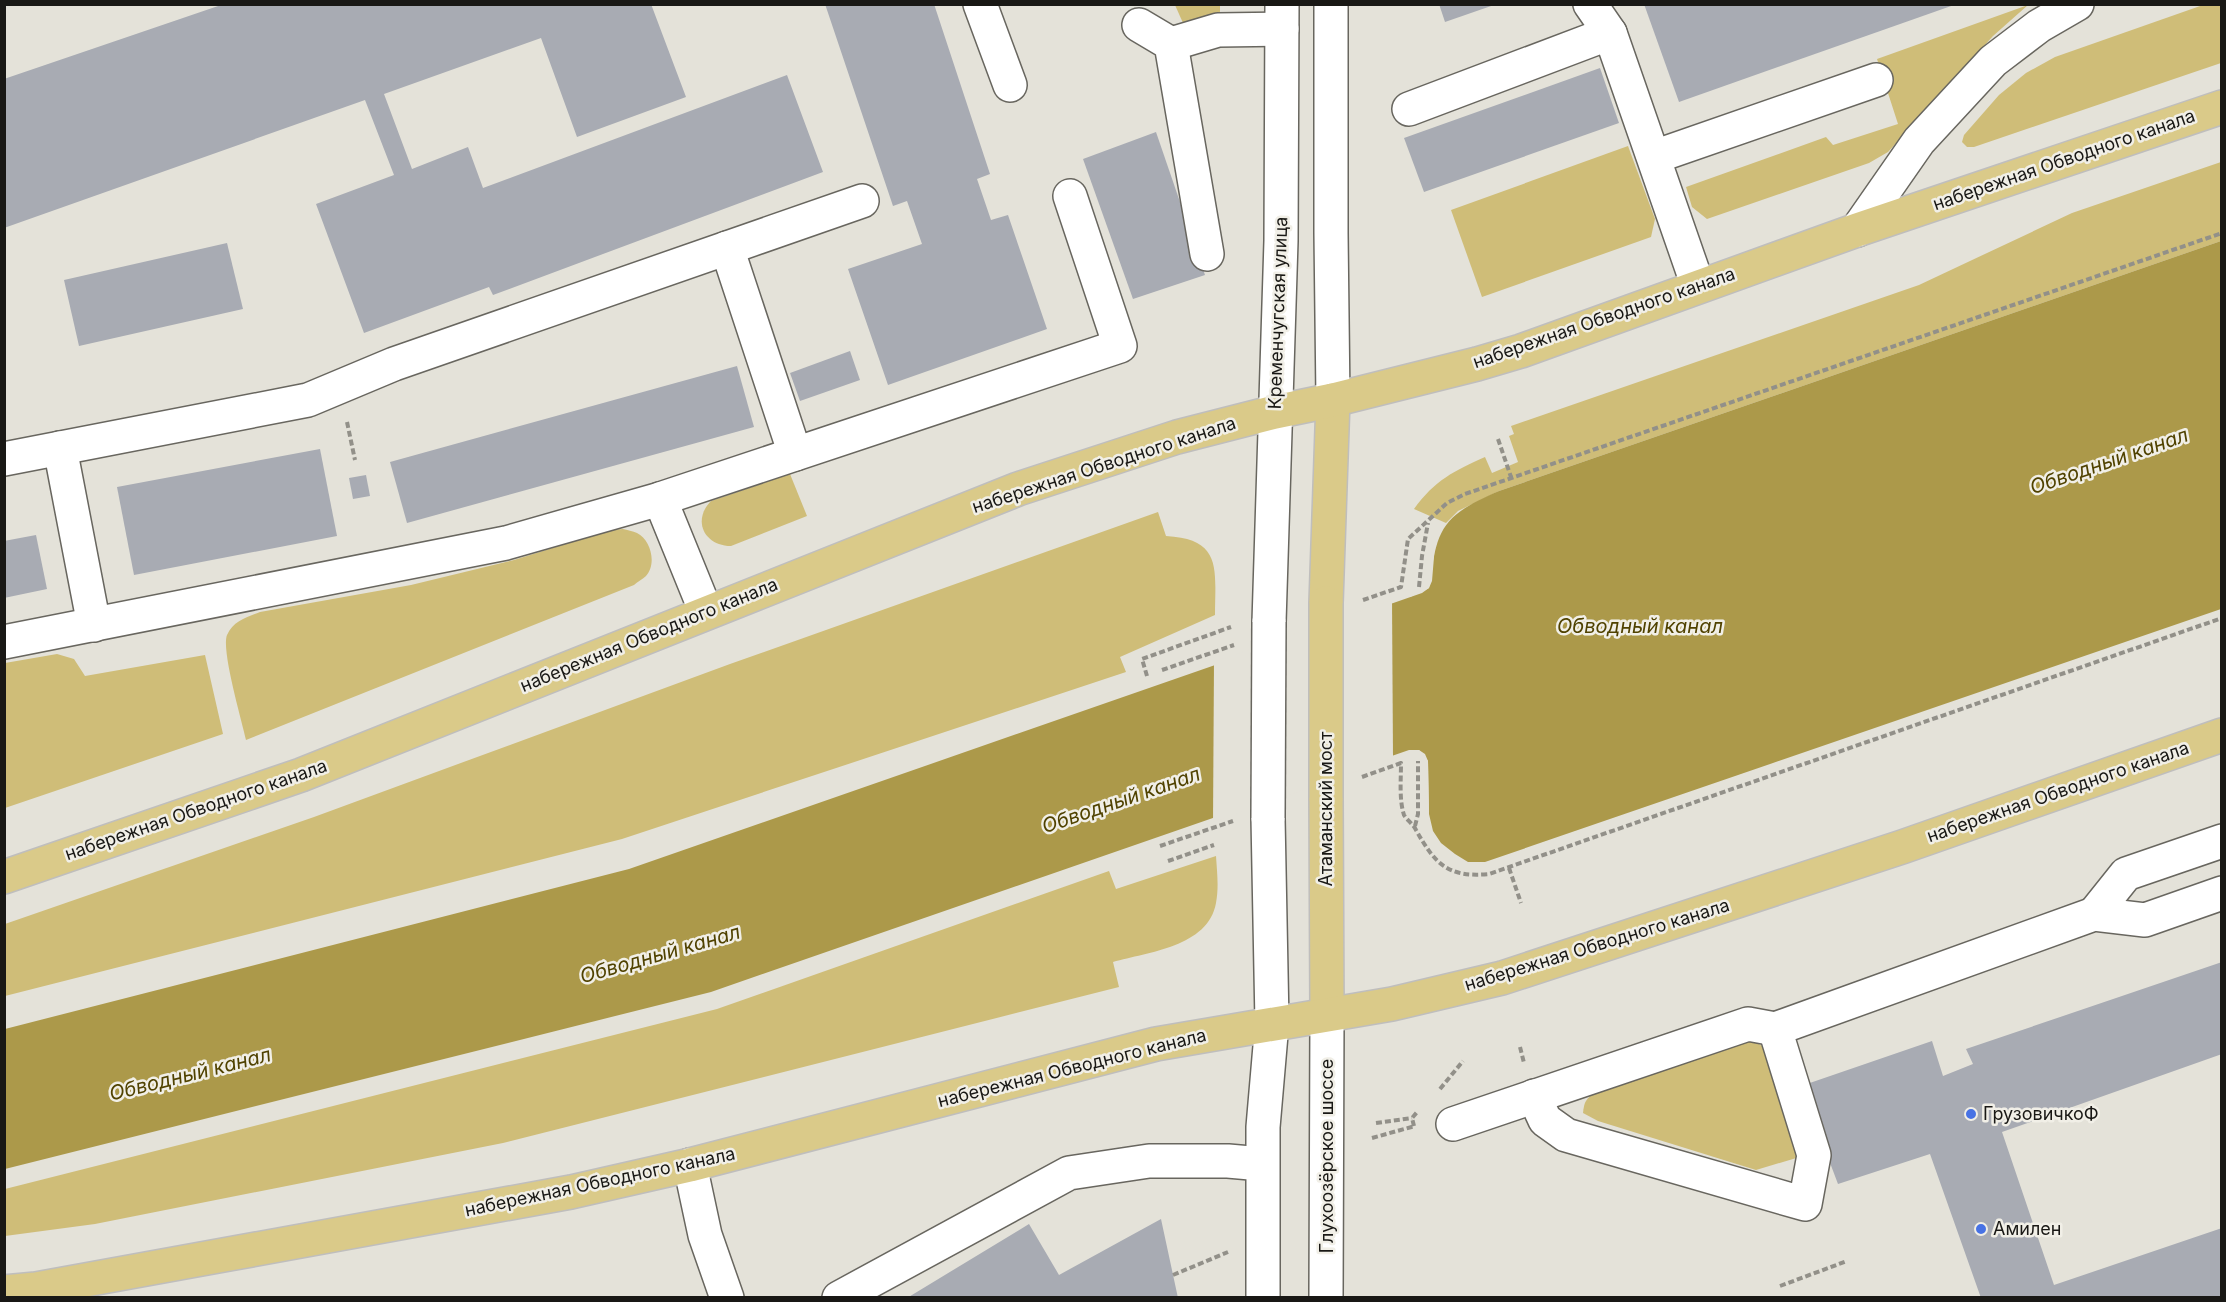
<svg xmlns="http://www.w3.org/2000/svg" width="2226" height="1302" font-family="Inter,sans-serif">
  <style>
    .green { fill: #cfbd78 }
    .water { fill: #ac994a }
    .pier { fill: #e4e2d9 }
    .building { fill: #a8abb3 }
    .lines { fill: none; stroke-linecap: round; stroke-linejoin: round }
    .minor-casing { stroke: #68665f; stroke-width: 36 }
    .major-casing { stroke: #bfbebd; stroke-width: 36 }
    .path { stroke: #929089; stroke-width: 4; stroke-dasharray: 6 3; stroke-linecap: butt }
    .minor { stroke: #fff; stroke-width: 33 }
    .major { stroke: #daca89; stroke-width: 33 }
    .minor-bridge-casing { stroke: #68665f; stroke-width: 36; stroke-linecap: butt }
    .major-bridge-casing { stroke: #bfbebd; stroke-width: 36; stroke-linecap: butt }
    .minor-bridge { stroke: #fff; stroke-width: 33 }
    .major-bridge { stroke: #daca89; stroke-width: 33 }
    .poi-dot { fill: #4872e4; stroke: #f1efe7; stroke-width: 2 }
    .labels { text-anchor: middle; stroke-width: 5; stroke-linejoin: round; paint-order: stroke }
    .street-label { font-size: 18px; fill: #191815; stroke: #f1efe7 }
    .poi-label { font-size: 18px; fill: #191815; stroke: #f1efe7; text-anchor: start }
    .water-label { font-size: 20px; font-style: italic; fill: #504200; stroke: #f1efe7 }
  </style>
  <rect width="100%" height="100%" fill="#e4e2d9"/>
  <g class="green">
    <polygon points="1175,5 1220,5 1220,13 1183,23"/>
    <polygon points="2028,5 1993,36 1888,152 1869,163 1707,219 1692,207 1686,187 1826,137 1833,145 1898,124 1877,59"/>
    <polygon points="2203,5 2221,5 2221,63 1974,147 1967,147 1962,142 1964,135 1999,95 2026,73 2055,57"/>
    <polygon points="1628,146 1655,219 1651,237 1482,297 1451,210"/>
    <path d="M2221,162V241L1499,491L1458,511L1446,523L1414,509C1435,480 1454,471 1485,457L1492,473L1518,462L1509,436L1514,434L1511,426L1919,285L2072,213Z"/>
    <path d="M790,474L807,516L731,546C704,546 692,520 711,501Z"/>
    <path d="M1158,512L1166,536C1223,539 1215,570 1215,615L1120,657L1126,672L622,839L5,996V924L314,817L730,664Z"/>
    <path d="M623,529C627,530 633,531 637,533C651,540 657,564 646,576C643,579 637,582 634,585L246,740C242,721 221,650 227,635C233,621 247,617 260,612L411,585L514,560L610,530Z"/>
    <polygon points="57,654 74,659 85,676 205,655 223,734 5,808 5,663"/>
    <path d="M1216,856C1217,872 1219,887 1216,903C1208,947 1148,952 1113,962L1119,987L503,1143L95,1224L5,1236V1189L717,1009L1109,871L1116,889Z"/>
    <path d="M1754,1041L1767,1049L1803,1156L1756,1170L1598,1121L1583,1113C1584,1102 1586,1098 1596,1092L1744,1042Z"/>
  </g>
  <path class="water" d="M2221,241V609L1485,862H1468L1455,854L1441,843L1433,831L1429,814L1428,761L1419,750H1409L711,992L5,1169V1029L629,869L1422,593L1429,588C1437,528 1441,516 1499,491Z"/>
  <g class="pier">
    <polygon points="1433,545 1435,545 1432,581 1429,588 1410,597 1410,594 1427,586"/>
    <polygon points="1392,600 1393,758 1213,822 1214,662"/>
    <polygon points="1409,750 1419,750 1425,754 1428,761 1429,814 1426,814 1425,762 1418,753 1409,753"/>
  </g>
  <g class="building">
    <polygon points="224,4 651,4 686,97 577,137 541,38 384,94 412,169 468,147 483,188 787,75 823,172 493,295 489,287 364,333 316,204 394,175 365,100 4,228 4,79"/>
    <polygon points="825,4 934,4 990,174 977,179 991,220 1008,215 1047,329 888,385 848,269 922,244 907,201 893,206"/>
    <polygon points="1439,4 1494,4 1494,5 1445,22"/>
    <polygon points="1644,4 1954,4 1954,5 1679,102"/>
    <polygon points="1600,68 1619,123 1424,192 1404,138"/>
    <polygon points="1156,132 1205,275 1133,299 1083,159"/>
    <polygon points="227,243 243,309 79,346 64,280"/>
    <polygon points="850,351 860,380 800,401 790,373"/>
    <polygon points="737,366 754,427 407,523 390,462"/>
    <polygon points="320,449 337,536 134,575 117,487"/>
    <polygon points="366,475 370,496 353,499 349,478"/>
    <polygon points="36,535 47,589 4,598 4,541"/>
    <polygon points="2222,962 2222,1054 2002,1132 2054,1285 2222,1228 2222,1298 1981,1298 1930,1154 1838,1184 1801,1086 1932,1041 1943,1076 1973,1064 1966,1049"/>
    <polygon points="1161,1219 1178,1298 907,1298 1029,1224 1059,1275"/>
  </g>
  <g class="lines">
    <g class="minor-casing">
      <g id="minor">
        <polyline points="980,4 1010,85"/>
        <polyline points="1331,4 1331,233 1333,400"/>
        <polyline points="1590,4 1610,33 1698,286"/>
        <polyline points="1139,25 1171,44 1207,254"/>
        <polyline points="1171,44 1218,30 1282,29"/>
        <polyline points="1409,109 1610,33"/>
        <polyline points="1654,157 1876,80"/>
        <polyline points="1857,230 1919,141 1993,61 2039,26 2077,4"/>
        <polyline points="727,248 795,454"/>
        <polyline points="60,448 94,625"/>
        <polyline points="4,459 308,400 394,364 862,201"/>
        <polyline points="660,499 706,612"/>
        <polyline points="1269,622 1281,241 1282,4"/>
        <polyline points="4,642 506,543 660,499 1120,346 1070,196"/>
        <polyline points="2094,914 2126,874 2222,841"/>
        <polyline points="1534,1096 1545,1120 1566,1135 1805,1204 1814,1155 1775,1029 2094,914 2145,920 2222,893"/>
        <polyline points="1453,1124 1748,1024 1775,1029"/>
        <polyline points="690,1165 705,1235 727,1298"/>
        <polyline points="839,1298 1069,1173 1149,1161 1228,1161 1262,1164"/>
        <polyline points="1263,1298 1263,1127 1272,1023 1268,818"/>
        <polyline points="1326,1298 1327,1014"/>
      </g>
    </g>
    <g class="major-casing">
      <g id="major">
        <polyline points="1326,603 1333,400"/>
        <polyline points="1326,798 1327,1014"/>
        <polyline points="4,877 301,775 1018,489 1177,437 1275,412 1333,400 1477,364 1521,351 1857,230 2222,107"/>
        <polyline points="4,1292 36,1289 571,1192 690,1165 1156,1044 1392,1004 1502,978 1902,847 2222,735"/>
      </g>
    </g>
    <g class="path">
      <polyline points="347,422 355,460"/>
      <polyline points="1498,439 1511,477"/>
      <polyline points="1419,587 1422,556 1428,523"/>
      <polyline points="1363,600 1401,587 1408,539 1447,503 1465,494 2222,233"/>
      <polyline points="1162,670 1234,645"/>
      <polyline points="1147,676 1142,659 1231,627"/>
      <path d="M1362,777L1401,763C1401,779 1399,800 1404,815C1407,820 1413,824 1416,830C1435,864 1448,878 1489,874L2222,618"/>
      <polyline points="1415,826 1418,814 1418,761"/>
      <polyline points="1160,846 1233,821"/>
      <polyline points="1168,861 1214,845"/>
      <polyline points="1509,868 1521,903"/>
      <polyline points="1520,1047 1524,1063"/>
      <polyline points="1440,1089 1463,1061"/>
      <polyline points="1376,1123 1412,1118"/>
      <polyline points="1414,1126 1412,1118 1418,1111"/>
      <polyline points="1372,1138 1415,1126"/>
      <polyline points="1173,1275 1228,1252"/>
      <polyline points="1780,1286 1847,1261"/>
    </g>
    <use href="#minor" class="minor"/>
    <use href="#major" class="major"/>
    <g class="minor-bridge-casing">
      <polyline id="minor-bridge" points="1268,818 1269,622"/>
    </g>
    <g class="major-bridge-casing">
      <polyline id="major-bridge" points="1326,603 1326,798"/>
    </g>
    <use href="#minor-bridge" class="minor-bridge"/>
    <use href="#major-bridge" class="major-bridge"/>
  </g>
  <g class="poi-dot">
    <circle cx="1971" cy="1114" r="6"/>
    <circle cx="1981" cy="1229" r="6"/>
  </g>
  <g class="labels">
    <g class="street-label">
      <text transform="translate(2064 160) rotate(-19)" y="6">набережная Обводного канала</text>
      <text transform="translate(1278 313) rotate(-88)" y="6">Кременчугская улица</text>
      <text transform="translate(1604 318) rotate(-19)" y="6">набережная Обводного канала</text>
      <text transform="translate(1104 465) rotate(-18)" y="6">набережная Обводного канала</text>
      <text transform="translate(649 635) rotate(-22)" y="6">набережная Обводного канала</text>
      <text transform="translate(2058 792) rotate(-19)" y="6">набережная Обводного канала</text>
      <text transform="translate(1326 809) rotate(-90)" y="6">Атаманский мост</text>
      <text transform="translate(196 810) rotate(-19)" y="6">набережная Обводного канала</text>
      <text transform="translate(1597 945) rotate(-17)" y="6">набережная Обводного канала</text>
      <text transform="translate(1072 1068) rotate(-14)" y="6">набережная Обводного канала</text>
      <text transform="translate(1327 1156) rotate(-90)" y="6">Глухоозёрское шоссе</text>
      <text transform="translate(600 1182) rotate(-12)" y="6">набережная Обводного канала</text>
    </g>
    <g class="poi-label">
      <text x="1983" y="1120">ГрузовичкоФ</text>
      <text x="1993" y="1235">Амилен</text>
    </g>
    <g class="water-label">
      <text transform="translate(2109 461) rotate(-19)" y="7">Обводный канал</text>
      <text x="1640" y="633">Обводный канал</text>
      <text transform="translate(1121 800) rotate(-19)" y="7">Обводный канал</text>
      <text transform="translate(660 954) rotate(-16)" y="7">Обводный канал</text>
      <text transform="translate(190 1074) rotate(-14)" y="7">Обводный канал</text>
    </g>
  </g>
  <rect width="2226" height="1302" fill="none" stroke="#191815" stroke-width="12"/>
</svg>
